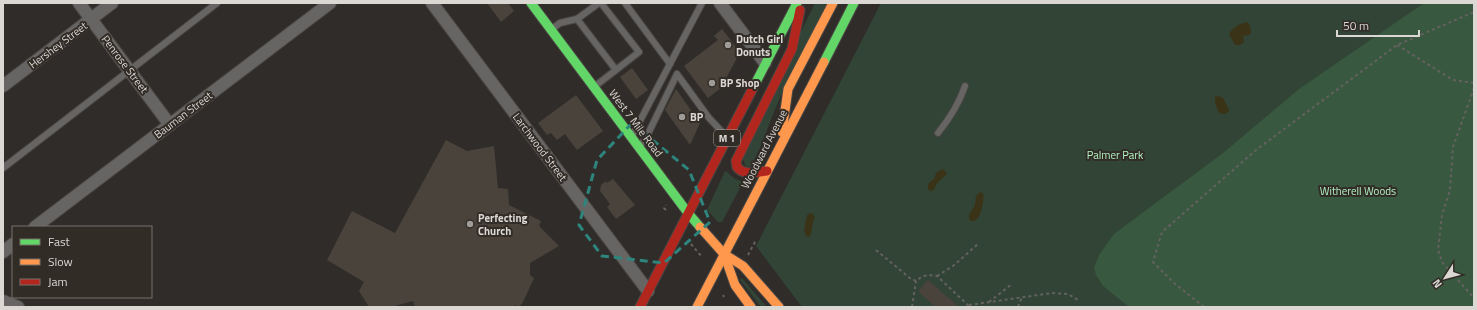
<svg xmlns="http://www.w3.org/2000/svg" width="1477" height="310" font-family="'Titillium Web',sans-serif">
  <style>
    .green { fill: #314435 }
    .forest { fill: #385840 }
    .sand { fill: #3a3317 }
    .building { fill: #4a433b }
    .lines { fill: none; stroke-linecap: round; stroke-linejoin: round }
    .lane-casing { stroke: #4a4745; stroke-width: 8 }
    .street-casing { stroke: #4a4745; stroke-width: 14 }
    .fast-casing { stroke: #4a4745; stroke-width: 11 }
    .slow-casing { stroke: #4a4745; stroke-width: 11 }
    .jam-casing { stroke: #4a4745; stroke-width: 11 }
    .path { stroke: #64625f; stroke-width: 2; stroke-dasharray: 3 3; stroke-linecap: butt }
    .lane { stroke: #676563; stroke-width: 6 }
    .street { stroke: #676563; stroke-width: 12 }
    .fast { stroke: #63d668; stroke-width: 9 }
    .slow { stroke: #ff974d; stroke-width: 9 }
    .jam { stroke: #b3261e; stroke-width: 9 }
    .marked { fill: none; stroke: #2e857d; stroke-width: 3; stroke-dasharray: 8 5; stroke-linejoin: round }
    .poi-dot { fill: #9f9b98; stroke: #322c26; stroke-width: 1.5 }
    .labels { text-anchor: middle; stroke-width: 4; stroke-linejoin: round; paint-order: stroke }
    .shield { fill: #322c26; stroke: #a8a49f; stroke-width: 1 }
    .shield-label { font-size: 10px; font-weight: bold; fill: #dbd7d3 }
    .poi-label { font-size: 11px; font-weight: bold; fill: #dbd7d3; stroke: #322c26; text-anchor: start }
    .street-label { font-size: 11px; fill: #dbd7d3; stroke: #322c26 }
    .park-label { font-size: 11px; fill: #b2f4c4; stroke: #322c26 }
  </style>
  <rect width="100%" height="100%" fill="#2f2c29"/>
  <g class="green">
    <path d="M815,3H827C811,35 794,67 779,100C769,122 763,145 751,166L746,167L741,154Z"/>
    <polygon points="881,3 1474,3 1474,307 802,307 756,246"/>
    <polygon points="725,171 727,172 735,179 741,181 742,184 722,222 718,222 707,210"/>
    <polygon points="742,278 767,307 761,307 740,280"/>
  </g>
  <polygon class="forest" points="1424,3 1474,3 1474,307 1129,307 1103,286 1096,275 1094,268 1099,255 1114,234 1223,153 1299,89"/>
  <g class="sand">
    <path d="M1247,22L1250,25L1251,33L1249,35L1243,36L1244,42C1241,45 1239,45 1235,45L1229,34C1233,27 1239,24 1247,22Z"/>
    <polygon points="1218,96 1223,98 1229,110 1228,112 1225,114 1219,113 1215,103 1215,97"/>
    <polygon points="942,169 944,170 947,174 937,183 934,190 930,191 928,189 928,184 934,179 936,173"/>
    <path d="M980,192L983,193C985,198 981,215 977,219C975,221 974,221 971,221L969,219V215L975,205L976,196Z"/>
    <polygon points="810,213 813,214 815,218 813,221 811,235 809,237 806,236 804,230 807,215"/>
  </g>
  <g class="building">
    <polygon points="487,3 508,3 514,11 501,22"/>
    <polygon points="722,29 740,52 721,88 708,98 684,66 718,40 714,36"/>
    <polygon points="632,68 648,90 636,99 620,77"/>
    <polygon points="676,89 700,123 690,145 665,110"/>
    <polygon points="576,95 603,131 577,150 565,134 557,140 551,133 547,135 538,123"/>
    <polygon points="446,140 467,151 494,146 498,188 508,189 509,205 541,221 539,226 559,246 530,263 530,275 534,278 523,302 519,307 515,305 513,307 415,307 413,301 391,307 369,307 359,291 364,282 327,260 352,211 395,233"/>
    <polygon points="613,179 635,205 616,219 607,207 610,204 600,191 601,185 606,181 607,183"/>
    <polygon points="928,280 959,307 935,307 918,291"/>
  </g>
  <g class="lines">
    <g class="lane-casing">
      <g id="lane">
        <polyline points="625,3 670,64"/>
        <polyline points="577,19 616,70"/>
        <polyline points="552,29 560,23 577,19 599,3"/>
        <polyline points="594,87 639,52 601,3"/>
        <path d="M938,133C950,118 959,104 965,86"/>
        <polyline points="632,136 702,3"/>
        <polyline points="640,146 646,138 677,74 709,118 726,136"/>
        <polyline points="3,168 217,3"/>
      </g>
    </g>
    <g class="street-casing">
      <g id="street">
        <polyline points="79,3 170,125"/>
        <polyline points="432,3 648,291"/>
        <polyline points="720,3 765,63"/>
        <polyline points="3,86 112,3"/>
        <polyline points="35,227 330,3"/>
        <polyline points="3,252 13,244"/>
        <polyline points="3,301 18,307"/>
      </g>
    </g>
    <g class="fast-casing">
      <g id="fast">
        <polyline points="531,3 688,213 700,227"/>
        <polyline points="824,62 854,3"/>
        <polyline points="754,86 797,3"/>
      </g>
    </g>
    <g class="slow-casing">
      <g id="slow">
        <polyline points="782,132 788,89 833,3"/>
        <polyline points="700,227 724,254 743,266 779,307"/>
        <polyline points="724,254 735,285 751,307"/>
        <polyline points="697,307 824,62"/>
      </g>
    </g>
    <g class="jam-casing">
      <g id="jam">
        <path d="M767,171C757,172 744,176 737,167L736,161L792,49L800,10"/>
        <polyline points="640,307 754,86"/>
      </g>
    </g>
    <g class="path">
      <polyline points="1397,45 1453,80 1474,83"/>
      <polyline points="1474,88 1453,147 1450,190 1442,215 1438,250 1442,262 1474,298"/>
      <polyline points="666,210 664,208 666,205"/>
      <polyline points="691,244 702,257"/>
      <polyline points="876,250 911,279 916,281 923,276 929,275 937,276 970,307"/>
      <polyline points="748,255 756,240"/>
      <polyline points="937,276 953,266 978,244"/>
      <polyline points="723,295 724,297"/>
      <polyline points="989,302 1012,284"/>
      <polyline points="969,305 1052,293 1068,294 1080,301"/>
      <polyline points="912,307 916,281"/>
      <polyline points="1018,307 1022,297"/>
      <polyline points="1204,307 1174,283 1153,262 1162,232 1256,150 1397,45 1474,12"/>
    </g>
    <use href="#lane" class="lane"/>
    <use href="#street" class="street"/>
    <use href="#fast" class="fast"/>
    <use href="#slow" class="slow"/>
    <use href="#jam" class="jam"/>
  </g>
  <path class="marked" d="M632,123L689,170L710,222L664,263L602,256L579,225L597,160Z"/>
  <g class="poi-dot">
    <circle cx="728" cy="45" r="4"/>
    <circle cx="712" cy="83" r="4"/>
    <circle cx="682" cy="117" r="4"/>
    <circle cx="470" cy="224" r="4"/>
  </g>
  <g class="labels">
    <rect class="shield" x="714" y="130" width="26" height="16" rx="3"/>
    <g class="shield-label">
      <text x="727" y="142">M 1</text>
    </g>
    <g class="poi-label">
      <text x="736" y="43">Dutch Girl<tspan x="736" dy="13">Donuts</tspan></text>
      <text x="720" y="87">BP Shop</text>
      <text x="690" y="121">BP</text>
      <text x="478" y="222">Perfecting<tspan x="478" dy="13">Church</tspan></text>
    </g>
    <g class="street-label">
      <text transform="translate(58 45) rotate(-37)" y="4">Hershey Street</text>
      <text transform="translate(125 64) rotate(53)" y="4">Penrose Street</text>
      <text transform="translate(183 115) rotate(-37)" y="4">Bauman Street</text>
      <text transform="translate(636 123) rotate(53)" y="4">West 7 Mile Road</text>
      <text transform="translate(540 147) rotate(53)" y="4">Larchwood Street</text>
      <text transform="translate(764 149) rotate(-63)" y="4">Woodward Avenue</text>
    </g>
    <g class="park-label">
      <text x="1115" y="159">Palmer Park</text>
      <text x="1358" y="195">Witherell Woods</text>
    </g>
  </g>
  <rect width="1477" height="310" fill="none" stroke="#dbd7d3" stroke-width="8"/>
  <rect x="12" y="226" width="140" height="72" fill="#322c26" stroke="#76706b"/>
  <rect x="20" y="239" width="20" height="6" fill="#63d668" stroke="#76706b"/>
  <text x="48" y="246" font-size="12" fill="#dbd7d3">Fast</text>
  <rect x="20" y="259" width="20" height="6" fill="#ff974d" stroke="#76706b"/>
  <text x="48" y="266" font-size="12" fill="#dbd7d3">Slow</text>
  <rect x="20" y="279" width="20" height="6" fill="#b3261e" stroke="#76706b"/>
  <text x="48" y="286" font-size="12" fill="#dbd7d3">Jam</text>
  <g transform="translate(1445 278) rotate(234)" stroke="#322c26" stroke-width="3" paint-order="stroke">
  <path d="M0-3L7 15L0 10L-7 15Z" fill="#dbd7d3"/>
  <text y="-6" font-size="11" font-weight="bold" text-anchor="middle" fill="#dbd7d3">N</text>
  </g>
  <path d="M1337 30v6h82v-6" fill="none" stroke="#dbd7d3" stroke-width="2"/>
  <text x="1343" y="30" font-size="12" fill="#dbd7d3" stroke="#322c26" stroke-width="3" paint-order="stroke">50 m</text>
</svg>
